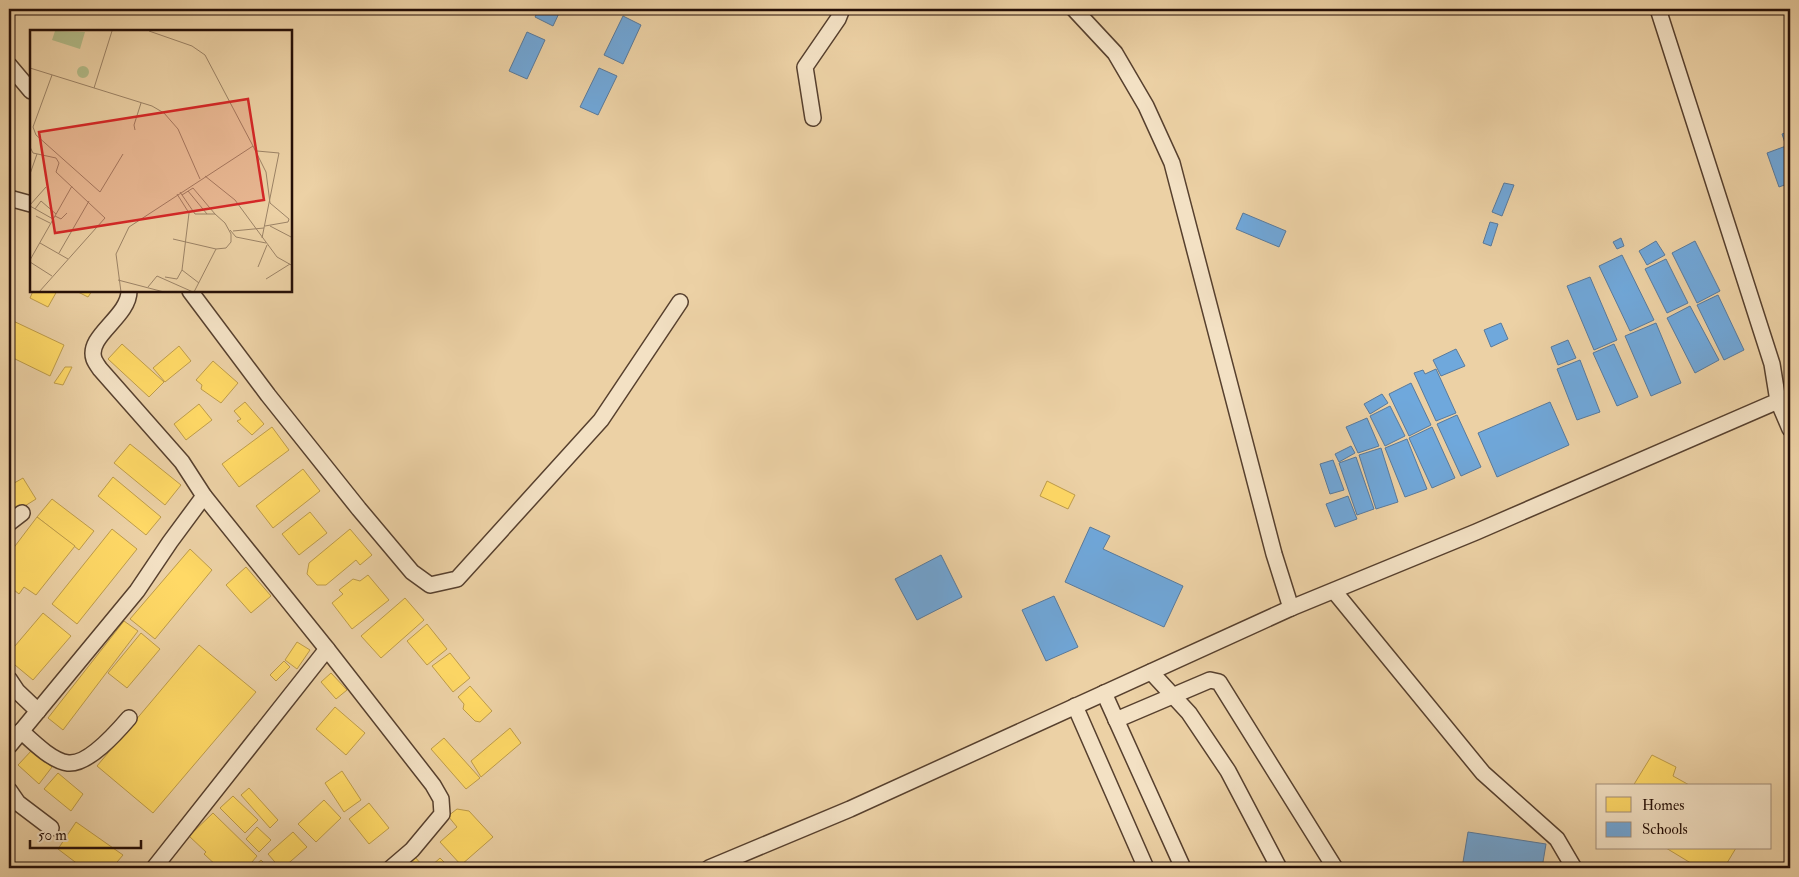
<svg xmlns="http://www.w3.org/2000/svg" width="1799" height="877" font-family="'IM FELL Double Pica',serif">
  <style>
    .homes { fill: #ffd966; stroke: #be9c4a }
    .schools { fill: #6fa8dc; stroke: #597a9c }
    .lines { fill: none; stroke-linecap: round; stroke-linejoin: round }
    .minor-casing { stroke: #57402e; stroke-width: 18 }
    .minor { stroke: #f3e1c4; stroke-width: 15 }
    .inset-road { fill: none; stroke: #9c8366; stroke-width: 1 }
    .view { fill: #d62828; fill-opacity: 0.15; stroke: #d62828; stroke-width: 2.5 }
    .inset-edge { fill: none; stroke: #250f07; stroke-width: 2.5 }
  </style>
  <rect width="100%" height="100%" fill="#ecd1a5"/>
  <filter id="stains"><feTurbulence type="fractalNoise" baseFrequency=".004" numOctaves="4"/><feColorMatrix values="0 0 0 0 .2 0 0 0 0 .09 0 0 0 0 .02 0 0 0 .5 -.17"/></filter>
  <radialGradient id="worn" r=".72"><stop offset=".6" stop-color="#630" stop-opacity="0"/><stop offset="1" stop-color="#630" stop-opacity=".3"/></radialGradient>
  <g class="homes">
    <polygon points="33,291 57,291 48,307 30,298"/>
    <polygon points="76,291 92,291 88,297"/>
    <polygon points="9,319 64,345 50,376 9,356"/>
    <polygon points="122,344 164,382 149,397 108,359"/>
    <polygon points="179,346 191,361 165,382 153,368"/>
    <polygon points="213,361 238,383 221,403 201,389 202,385 196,380"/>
    <polygon points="65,367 72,367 63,385 54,383"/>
    <polygon points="245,402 264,424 252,435 237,421 241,419 234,411"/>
    <polygon points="199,404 212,420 186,440 174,424"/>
    <polygon points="272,427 289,450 239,487 222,464"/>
    <polygon points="130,444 181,485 165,505 114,463"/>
    <polygon points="303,469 320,491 273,528 256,506"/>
    <polygon points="113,477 161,517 146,535 98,496"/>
    <polygon points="23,478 36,499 9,516 9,486"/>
    <polygon points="1047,481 1075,495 1068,509 1040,496"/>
    <polygon points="52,499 94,531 79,550 37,517"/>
    <polygon points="310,512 327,533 299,555 282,534"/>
    <polygon points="37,517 75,546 36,595 24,587 19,594 9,586 9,578 11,576 9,575 9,554"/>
    <polygon points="112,529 137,549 77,624 52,604"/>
    <polygon points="350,529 372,555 360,565 356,560 326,585 317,585 307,574 309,563"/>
    <polygon points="190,549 212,570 155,639 130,619"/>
    <polygon points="246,567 271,596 251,613 226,585"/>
    <polygon points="368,575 389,600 352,629 332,603 343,594 339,590 353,579 360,581"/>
    <polygon points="405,598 424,620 381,658 361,636"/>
    <polygon points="43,613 71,636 33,680 9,660 9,653"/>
    <polygon points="124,621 138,631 63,730 48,718"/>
    <polygon points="427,624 447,649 427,665 407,641"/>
    <polygon points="141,633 160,649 127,688 108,673"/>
    <polygon points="297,642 310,650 297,669 285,660"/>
    <polygon points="199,645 256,692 153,813 97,766"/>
    <polygon points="450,653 470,678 453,692 432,666"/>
    <polygon points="284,661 290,667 276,681 270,675"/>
    <polygon points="331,673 347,690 336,699 321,682"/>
    <polygon points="470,686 492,711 480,722 475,721 463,709 464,704 458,697"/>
    <polygon points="335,707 365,733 346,755 316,729"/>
    <polygon points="510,728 521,743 481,777 471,761"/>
    <polygon points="444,738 480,778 466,789 431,749"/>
    <polygon points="32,750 52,767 39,784 18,765"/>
    <polygon points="1652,755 1676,767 1673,776 1691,786 1633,786"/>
    <polygon points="342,771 361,800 344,812 325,783"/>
    <polygon points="58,773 83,794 71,811 44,789"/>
    <polygon points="249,788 278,820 270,828 241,795"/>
    <polygon points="233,796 258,820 245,833 220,808"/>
    <polygon points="324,800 341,818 316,842 298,824"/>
    <polygon points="369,803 389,828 369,844 349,819"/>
    <polygon points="457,809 469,811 493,837 461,865 440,842 457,827 448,816"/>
    <polygon points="213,813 257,856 247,868 219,868 204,854 206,852 189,836"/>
    <polygon points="76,822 123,855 112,868 83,868 58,849"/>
    <polygon points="257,827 271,840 259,852 246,839"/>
    <polygon points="293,832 307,847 283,868 280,868 268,854"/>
    <polygon points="1666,848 1736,848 1724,868 1715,868 1704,863 1702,868 1699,868"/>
    <polygon points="414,856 422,865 418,868 402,868 402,867"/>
    <polygon points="440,858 450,868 429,868"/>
    <polygon points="261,860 269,868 252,868"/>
  </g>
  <g class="schools">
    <polygon points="539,9 561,9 553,26 535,17"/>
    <polygon points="623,16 641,25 623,64 604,55"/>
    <polygon points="527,32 545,40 527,79 509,71"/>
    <polygon points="599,68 617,76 598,115 580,107"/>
    <polygon points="1790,131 1790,183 1779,187 1767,153 1786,146 1782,134"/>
    <polygon points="1504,183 1514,185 1502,216 1492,212"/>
    <polygon points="1243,213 1286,231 1279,247 1236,229"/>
    <polygon points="1490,222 1498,224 1491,246 1483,243"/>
    <polygon points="1621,238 1624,246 1617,249 1613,242"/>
    <polygon points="1656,241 1665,255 1647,265 1639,251"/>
    <polygon points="1695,241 1720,291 1697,303 1672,253"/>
    <polygon points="1622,255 1654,320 1630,331 1599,266"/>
    <polygon points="1666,259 1688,303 1667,313 1645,269"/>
    <polygon points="1590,277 1617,340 1594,350 1567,286"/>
    <polygon points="1718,295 1744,350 1724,360 1697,305"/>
    <polygon points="1690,306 1719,360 1695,373 1667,318"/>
    <polygon points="1501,323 1508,339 1491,347 1484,330"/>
    <polygon points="1656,323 1681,383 1651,396 1625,336"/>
    <polygon points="1568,340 1576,358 1558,365 1551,347"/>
    <polygon points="1614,344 1638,397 1617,406 1593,353"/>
    <polygon points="1456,349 1465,366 1441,376 1433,360"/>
    <polygon points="1580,360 1600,412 1577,420 1557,369"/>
    <polygon points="1436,369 1456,413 1436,421 1414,373 1423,370 1425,374"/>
    <polygon points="1411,383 1431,425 1409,436 1389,394"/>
    <polygon points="1382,394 1388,403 1370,414 1364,404"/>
    <polygon points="1550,402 1569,445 1497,477 1478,433"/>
    <polygon points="1390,406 1405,436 1385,446 1370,416"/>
    <polygon points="1457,415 1481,467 1461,476 1437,424"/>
    <polygon points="1367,418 1379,446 1358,453 1346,427"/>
    <polygon points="1432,427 1455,478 1432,488 1409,438"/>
    <polygon points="1407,439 1427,489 1405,497 1385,448"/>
    <polygon points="1351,446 1355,453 1339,462 1335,454"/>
    <polygon points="1381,448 1398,502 1376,509 1359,455"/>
    <polygon points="1356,457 1374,509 1357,515 1339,463"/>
    <polygon points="1333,460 1344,490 1330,494 1320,464"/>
    <polygon points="1348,496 1357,519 1335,527 1326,504"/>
    <polygon points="1090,527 1110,536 1103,549 1183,586 1164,627 1065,582"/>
    <polygon points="941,555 962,597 917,620 895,579"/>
    <polygon points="1054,596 1078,647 1046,661 1022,610"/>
    <polygon points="1468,832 1546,844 1542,868 1462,868"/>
  </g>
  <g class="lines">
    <g class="minor-casing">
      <g id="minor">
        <polyline points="1074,9 1115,53 1146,106 1172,163 1274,554 1291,608"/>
        <polyline points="9,65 31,91"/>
        <polyline points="813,118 805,67 838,19 842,9"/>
        <polyline points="9,198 31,204"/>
        <path d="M129,291C129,317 86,336 94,359C95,362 98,366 100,369L182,462L204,496L327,649L433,785L441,799L442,814L412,850L391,868"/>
        <polyline points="190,291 268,395 359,509 412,572 430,585 457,579 601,420 680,302"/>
        <polyline points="1778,401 1790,429"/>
        <polyline points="9,523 22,513"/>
        <polyline points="1334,591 1483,773 1557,839 1574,868"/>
        <polyline points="1151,672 1189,713 1228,771 1279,868"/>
        <polyline points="9,679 17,691 38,711"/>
        <polyline points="1104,693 1183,868"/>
        <polyline points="1075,706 1146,868"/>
        <polyline points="1116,720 1210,680 1219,682 1335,868"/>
        <path d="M21,731C33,742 52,761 68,763C88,765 117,732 129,718"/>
        <polyline points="9,746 137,591 170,542 204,496"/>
        <polyline points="9,790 18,803 51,828"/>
        <polyline points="154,868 327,649"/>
        <polyline points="709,868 850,809 1291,608 1476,532 1778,401 1772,364 1658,9"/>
      </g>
    </g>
    <use href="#minor" class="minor"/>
  </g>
  <g transform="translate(30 30)">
    <rect width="262" height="262" fill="#ecd1a5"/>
    <path d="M25,1L55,2L50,19L22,10ZM47 42a6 6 0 1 1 12 0a6 6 0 1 1-12 0Z" fill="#b3bd8a"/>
    <path class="inset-road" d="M0,38L122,76L134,83L148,99L170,149M22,45L3,97L6,105L70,162L93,124M64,58L82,1M105,100L104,95L111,73M223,116L236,142L240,173L259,189L258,192L235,196M0,117L3,123L26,128L29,133L26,142L75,188L9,262M227,121L249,123L232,208M0,144L7,124M175,146L205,170L247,227L263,236M158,161L177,184M147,164L159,183L152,240L169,253M152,165L163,158L185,184M0,175L16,157M0,176L23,189M5,179L11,171L26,184M6,186L20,193M25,186L31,189L37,183M240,196L263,208M200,200L206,207L236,213M203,201L234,198M143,209L186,219L196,218L201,212V204L195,193L185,184H165L150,162M10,213L38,229M29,223L59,171M0,230L42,156M0,232L22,246M228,237L237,215M135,247L147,249L152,240M236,249L260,234M88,250L134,262M118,257L127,246L163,262M91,262L86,224L99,197L223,116L175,25L162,16L119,1M164,262L186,219"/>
    <path class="view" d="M218,69L234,170L25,203L9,102Z"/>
    <rect width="262" height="262" class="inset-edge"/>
  </g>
  <rect width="1799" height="877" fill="none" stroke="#ecd1a5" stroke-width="30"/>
  <rect x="10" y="10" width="1779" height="857" fill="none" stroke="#250f07" stroke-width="2.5"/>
  <rect x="15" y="15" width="1769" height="847" fill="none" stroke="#250f07"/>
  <rect x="1596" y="784" width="175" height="65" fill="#f3e1c4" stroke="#a18d78"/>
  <rect x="1606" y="797" width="25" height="15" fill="#ffd966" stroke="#a18d78"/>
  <text x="1642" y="810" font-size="15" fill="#250f07">Homes</text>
  <rect x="1606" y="822" width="25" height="15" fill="#6fa8dc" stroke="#a18d78"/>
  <text x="1642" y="834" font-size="15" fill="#250f07">Schools</text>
  <path d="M30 840v8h111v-8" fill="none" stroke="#250f07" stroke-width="2.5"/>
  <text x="38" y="840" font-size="15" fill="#250f07" stroke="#f3e1c4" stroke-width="4" paint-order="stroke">50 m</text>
  <rect width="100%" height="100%" filter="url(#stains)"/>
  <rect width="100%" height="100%" fill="url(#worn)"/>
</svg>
